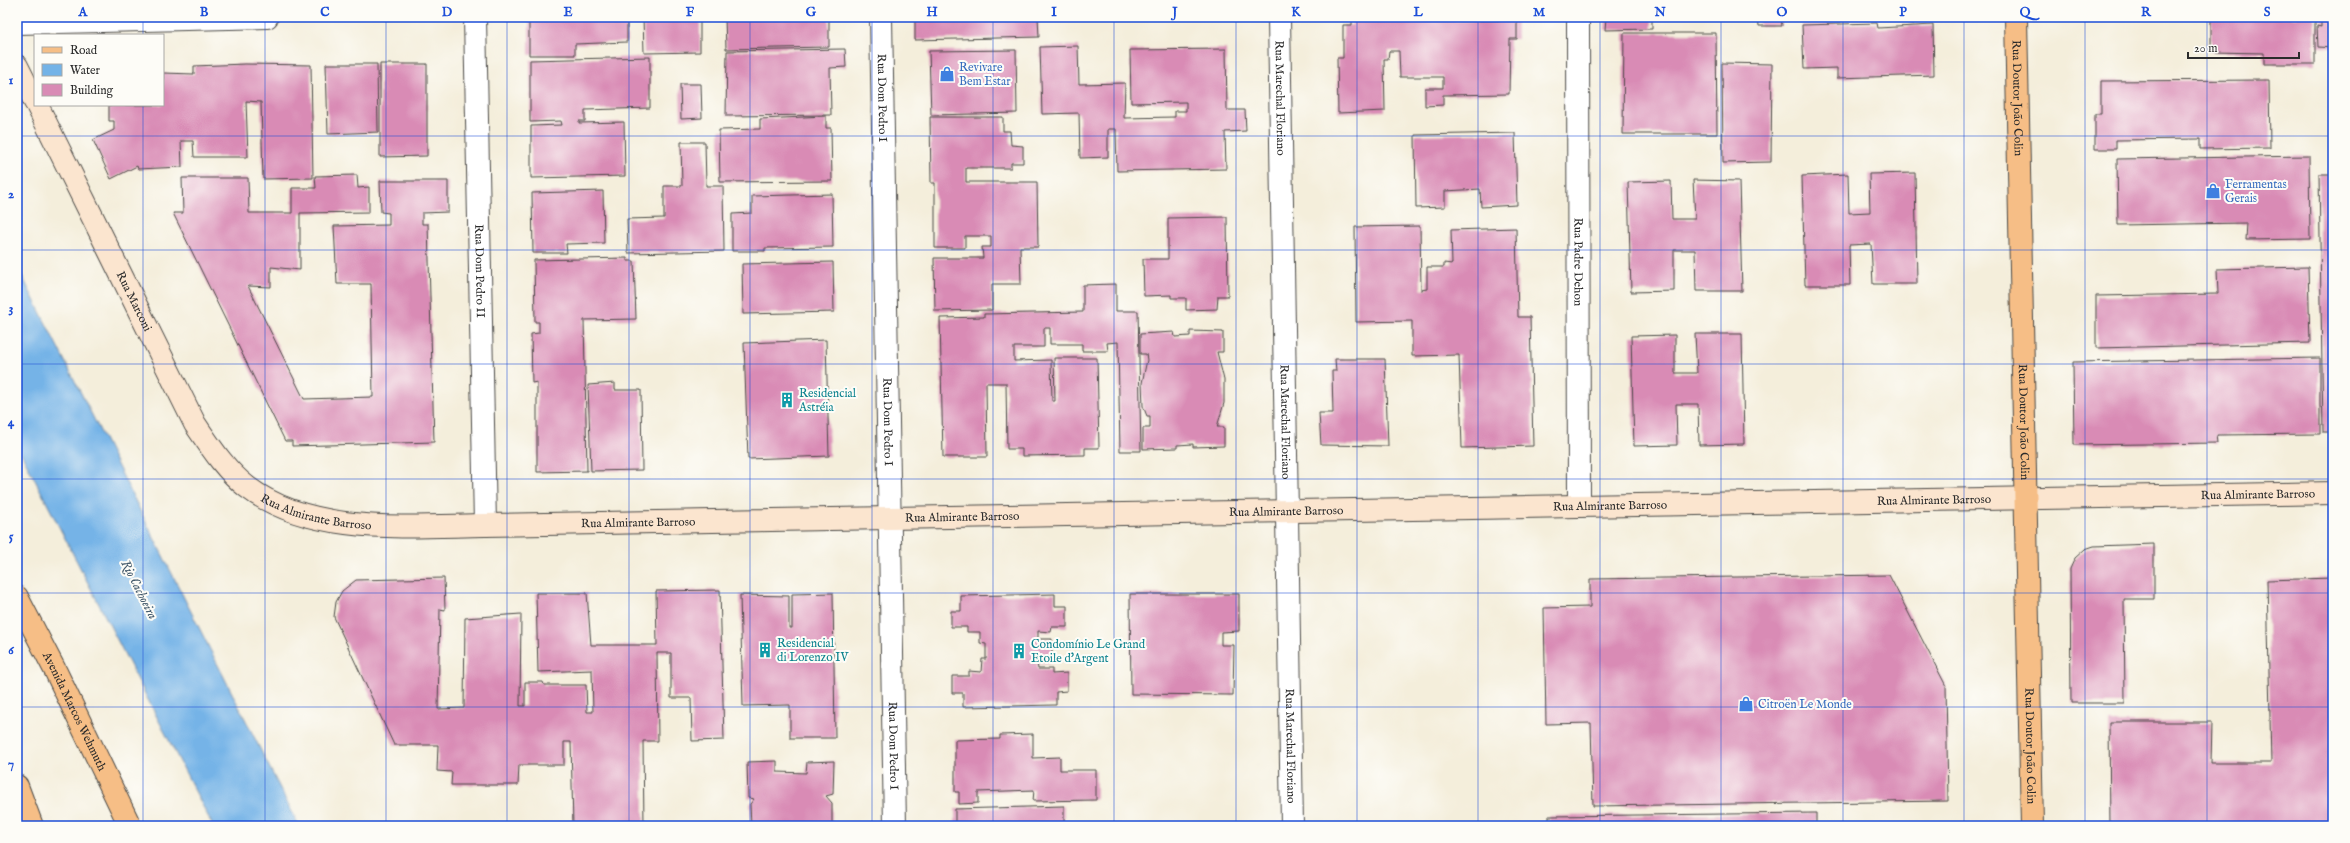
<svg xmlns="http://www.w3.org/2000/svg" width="2350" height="843" font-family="'IM FELL English',serif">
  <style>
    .water { fill: #74b3e7; stroke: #506f89 }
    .building { fill: #d98bb5 }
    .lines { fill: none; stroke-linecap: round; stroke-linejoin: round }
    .street-casing { stroke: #494845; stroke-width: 24 }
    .secondary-casing { stroke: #494845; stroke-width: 24 }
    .primary-casing { stroke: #494845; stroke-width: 24 }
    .street { stroke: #fff; stroke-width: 22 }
    .secondary { stroke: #fbe5cf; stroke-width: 22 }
    .primary { stroke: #f6be86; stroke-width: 22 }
    .grid { fill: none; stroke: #1d4ed8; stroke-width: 1; stroke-opacity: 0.55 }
    .labels { text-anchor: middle; stroke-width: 4; stroke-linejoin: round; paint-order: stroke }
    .shop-label { font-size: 12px; fill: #366cbe; stroke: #fdfcf7; text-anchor: start }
    .street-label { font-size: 12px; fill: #2b2b2b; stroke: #fdfcf7 }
    .culture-label { font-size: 12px; fill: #0d838f; stroke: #fdfcf7; text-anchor: start }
    .water-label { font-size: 13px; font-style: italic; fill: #455b6d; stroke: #fdfcf7 }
    .neatline { fill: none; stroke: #1d4ed8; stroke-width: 1.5 }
    .grid-label { font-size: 13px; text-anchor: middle; font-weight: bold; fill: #1d4ed8 }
  </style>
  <rect width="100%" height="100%" fill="#fdfcf7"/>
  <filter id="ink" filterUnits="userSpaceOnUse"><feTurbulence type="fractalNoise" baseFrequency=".025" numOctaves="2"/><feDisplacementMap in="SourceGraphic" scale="8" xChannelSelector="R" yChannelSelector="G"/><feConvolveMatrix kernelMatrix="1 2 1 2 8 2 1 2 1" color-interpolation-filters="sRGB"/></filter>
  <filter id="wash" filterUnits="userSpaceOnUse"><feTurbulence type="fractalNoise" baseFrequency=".012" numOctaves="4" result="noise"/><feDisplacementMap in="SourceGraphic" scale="16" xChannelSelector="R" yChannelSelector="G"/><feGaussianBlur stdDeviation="0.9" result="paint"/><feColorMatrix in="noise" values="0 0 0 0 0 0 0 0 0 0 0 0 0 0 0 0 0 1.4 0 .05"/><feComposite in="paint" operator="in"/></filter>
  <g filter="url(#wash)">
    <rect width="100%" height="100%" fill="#f4eedb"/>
    <polygon class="water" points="17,266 299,826 213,826 17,445"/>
    <g id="blocks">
      <g class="building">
        <polygon points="529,17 627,17 627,42 575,44 575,55 529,55"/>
        <polygon points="643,17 700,17 700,52 644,53"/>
        <polygon points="725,17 829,17 829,47 726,49"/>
        <polygon points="915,17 1038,17 1039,37 915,40"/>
        <polygon points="1352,17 1452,17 1452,21 1517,20 1517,39 1510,39 1509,94 1443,95 1443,105 1425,106 1425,88 1443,88 1443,77 1400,77 1399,51 1389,51 1388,59 1384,59 1385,111 1338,113 1337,58 1343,58 1343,25 1352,25"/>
        <polygon points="1606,17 1652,17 1652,29 1605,30"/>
        <polygon points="1758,17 1781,17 1782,26 1759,26"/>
        <polygon points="2211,17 2315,17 2315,64 2264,64 2264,53 2211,52"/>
        <polygon points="2321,17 2333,17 2333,48 2318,47 2317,26 2321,27"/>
        <polygon points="1877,23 1878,28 1933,25 1934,75 1837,78 1837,68 1804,69 1802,25"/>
        <polygon points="1624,33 1716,33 1717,134 1623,134"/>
        <polygon points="1078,46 1079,84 1125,83 1124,118 1175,117 1175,111 1186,111 1186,102 1131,103 1130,50 1226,49 1227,110 1245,110 1246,131 1225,132 1226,169 1117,171 1116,129 1108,129 1108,157 1080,158 1079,113 1042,114 1040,47"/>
        <polygon points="845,49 846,67 830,68 831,115 726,116 727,51"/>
        <polygon points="1016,50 1017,113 931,115 929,51"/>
        <polygon points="650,57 650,108 585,110 585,121 579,121 579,123 624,122 625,176 531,178 531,126 562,125 561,121 530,122 530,60"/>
        <polygon points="1722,63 1772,64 1771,162 1723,163"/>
        <polygon points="245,64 311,65 313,178 263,179 261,102 246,101 248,157 194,157 193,141 181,141 182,167 138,169 137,166 111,179 93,140 114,130 114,121 109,121 109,105 163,105 163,73 194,74 194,66"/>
        <polygon points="326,64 377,64 378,132 328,134"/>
        <polygon points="380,64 427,64 427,156 380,157"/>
        <polygon points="2269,80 2270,148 2200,149 2200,139 2116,140 2116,149 2095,149 2095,114 2101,114 2101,81"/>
        <polygon points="680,84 701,84 702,118 681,119"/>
        <polygon points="826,116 826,128 831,128 832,181 720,182 719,130 760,129 760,119"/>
        <polygon points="930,117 1003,117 1003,131 1010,131 1011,145 1023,146 1023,163 1011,163 1011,168 966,168 966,182 1037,182 1038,247 1020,247 1021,284 992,284 992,310 935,311 934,258 983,258 982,247 991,247 991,236 965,236 965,248 935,248 935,183 931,183"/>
        <polygon points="1515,133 1517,205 1481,207 1480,189 1445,191 1445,207 1416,208 1415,135"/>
        <polygon points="681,142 705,142 706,186 723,186 724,251 628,253 627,219 664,218 664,186 682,186"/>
        <polygon points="2309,156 2310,239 2246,240 2247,223 2118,225 2117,159"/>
        <polygon points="1915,173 1917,284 1873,284 1871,244 1849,245 1850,285 1805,285 1802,176 1848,174 1849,213 1870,212 1869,174"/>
        <polygon points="2319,174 2333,174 2333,432 2323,432"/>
        <polygon points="357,175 358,188 369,187 369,212 300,213 300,270 271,267 271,287 248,286 304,399 373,397 371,284 337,284 334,226 389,225 389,213 381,212 380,181 448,181 448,212 422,213 422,224 428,224 434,442 292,446 292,441 285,441 173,213 183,213 182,178 248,178 249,213 292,213 292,188 316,188 315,176"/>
        <polygon points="1693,180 1739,181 1742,291 1696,291 1695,250 1674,250 1674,291 1631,292 1628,182 1671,181 1672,219 1695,219"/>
        <polygon points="603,191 604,243 566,244 567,253 533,253 532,193"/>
        <polygon points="832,194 833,247 765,248 765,251 732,251 732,214 752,213 752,196"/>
        <polygon points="1227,217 1228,296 1218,296 1217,309 1186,310 1186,298 1171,298 1171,295 1144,296 1143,259 1168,259 1168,218"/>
        <polygon points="1420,226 1421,290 1427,289 1427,267 1444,267 1444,263 1452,264 1451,230 1516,228 1518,317 1530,317 1533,446 1462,448 1459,355 1412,356 1412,321 1356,322 1355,227"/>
        <polygon points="627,258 627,261 634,261 636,319 584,320 587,471 537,472 537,382 532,383 531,334 539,333 539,322 535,322 534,260"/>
        <polygon points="833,262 834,312 743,314 742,264"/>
        <polygon points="2308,267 2310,343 2096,348 2096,296 2218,294 2217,269"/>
        <polygon points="1116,284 1116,311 1138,311 1141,451 1120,451 1118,342 1107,343 1108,351 1082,351 1082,344 1050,344 1050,328 1044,328 1044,347 1014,347 1014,361 1051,360 1052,401 1055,401 1054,358 1097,358 1099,448 1085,448 1085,455 1022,456 1022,449 1007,449 1006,383 986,383 987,457 943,457 940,318 984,317 984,314 1083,312 1083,285"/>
        <polygon points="1190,331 1223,332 1223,352 1217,352 1224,380 1224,403 1217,427 1224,427 1224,446 1193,447 1193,444 1177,445 1177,448 1143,449 1143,428 1150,428 1150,416 1147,416 1143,406 1142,383 1147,360 1146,354 1140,354 1140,334 1174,332 1175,337 1190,336"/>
        <polygon points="1695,334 1742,334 1744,444 1699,445 1698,404 1676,404 1677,445 1634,446 1631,336 1675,335 1675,373 1697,373"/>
        <polygon points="826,340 829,456 748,459 744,343"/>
        <polygon points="2320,358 2320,434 2217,435 2218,443 2074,445 2073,362"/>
        <polygon points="1335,359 1385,359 1388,446 1321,445 1319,413 1333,413 1332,371 1336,371"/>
        <polygon points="615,383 615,390 641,390 642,470 591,471 588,385"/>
        <polygon points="2154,544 2154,599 2124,599 2125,703 2071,703 2070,569 2075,558 2085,549 2094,546"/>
        <polygon points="1889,575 1946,686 1948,801 1593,806 1591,723 1546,724 1544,608 1590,607 1590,579"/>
        <polygon points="444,578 445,610 440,609 438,709 464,708 465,618 521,614 520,706 525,706 525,682 543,682 544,685 586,685 587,712 593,712 592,670 538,672 536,593 587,593 591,645 657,645 656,591 720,590 724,740 692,741 691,698 671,698 671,653 657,653 658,741 643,741 644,826 573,826 571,742 564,742 564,765 519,765 518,785 451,785 452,772 437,771 438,745 394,745 334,617 336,602 342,591 356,580"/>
        <polygon points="2333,578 2333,826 2110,826 2109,722 2212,722 2211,763 2271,763 2267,580"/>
        <polygon points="833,593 835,738 790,738 790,705 743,706 740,595 789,596 789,628 792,628 792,594"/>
        <polygon points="1055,594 1055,606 1067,606 1067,627 1052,627 1051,632 1038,631 1038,639 1052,639 1052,663 1037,663 1038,669 1052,669 1052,674 1067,673 1067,691 1056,692 1056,705 963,707 963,693 952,693 952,676 969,676 969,671 981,672 982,659 986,659 986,644 980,643 980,632 967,632 967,627 951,627 951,611 961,611 961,596"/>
        <polygon points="1130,594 1239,594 1239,631 1221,632 1221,645 1234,645 1233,695 1131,694"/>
        <polygon points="1033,734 1033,758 1060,757 1060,770 1096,770 1096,800 1033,801 1034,790 978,792 978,803 959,804 959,792 955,792 955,740 1000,739 1000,735"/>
        <polygon points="777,761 777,772 806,773 807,762 834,761 833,794 826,796 832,803 832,826 751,826 750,804 754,799 748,798 747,762"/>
        <polygon points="1064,806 1064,826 955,826 955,809"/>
        <polygon points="1816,813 1816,826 1549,826 1549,816"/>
      </g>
    </g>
  </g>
  <g filter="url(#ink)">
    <use href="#blocks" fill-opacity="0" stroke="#494845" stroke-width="1"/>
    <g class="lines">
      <g class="street-casing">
        <g id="street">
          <path id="s1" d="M475,17L485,525"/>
          <path id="s2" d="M881,17L895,826"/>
          <path id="s3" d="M1279,17L1292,826"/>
          <path id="s4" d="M1578,17L1579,506"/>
          <polyline points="17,23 267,17"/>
        </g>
      </g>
      <g class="secondary-casing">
        <g id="secondary">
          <polyline points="17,66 35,102"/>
          <path id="s5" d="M37,105L195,424C210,446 225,470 247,487C311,536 410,526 485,525L2333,493"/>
        </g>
      </g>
      <g class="primary-casing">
        <g id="primary">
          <path id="s6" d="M2016,17L2032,826"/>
          <path id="s7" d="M17,597L56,672L130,826"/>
          <polyline points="17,786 32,826"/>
        </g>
      </g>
      <use href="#street" class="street"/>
      <use href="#secondary" class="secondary"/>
      <use href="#primary" class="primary"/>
    </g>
  </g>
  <path class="grid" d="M143,17V35M265,17V826M386,17V826M507,17V826M629,17V826M750,17V826M872,17V826M993,17V826M1114,17V826M1236,17V826M1357,17V826M1478,17V826M1600,17V826M1721,17V826M1843,17V826M1964,17V826M2085,17V826M2207,17V826M143,105V826M17,136H2333M17,250H2333M17,364H2333M17,479H2333M17,593H2333M17,707H2333"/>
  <defs>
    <g id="shop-bare" transform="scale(1.2)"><path d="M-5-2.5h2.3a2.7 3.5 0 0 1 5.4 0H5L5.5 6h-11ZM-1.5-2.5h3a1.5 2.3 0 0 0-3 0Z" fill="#3f7fe0" stroke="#fdfcf7" stroke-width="2.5" paint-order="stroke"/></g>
    <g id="building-bare" transform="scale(1.2)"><path d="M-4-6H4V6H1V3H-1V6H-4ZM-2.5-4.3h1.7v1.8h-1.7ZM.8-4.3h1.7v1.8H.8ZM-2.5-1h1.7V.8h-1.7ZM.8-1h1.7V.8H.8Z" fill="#0f9aa8" stroke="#fdfcf7" stroke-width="2.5" paint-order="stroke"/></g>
  </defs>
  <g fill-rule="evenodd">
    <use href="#shop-bare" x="947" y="74"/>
    <use href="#shop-bare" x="2213" y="191"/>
    <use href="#building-bare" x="787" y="400"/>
    <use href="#building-bare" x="765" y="650"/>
    <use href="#building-bare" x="1019" y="651"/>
    <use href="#shop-bare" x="1746" y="704"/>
  </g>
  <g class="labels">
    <g class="shop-label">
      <text x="959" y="71">Revivare<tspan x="959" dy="14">Bem Estar</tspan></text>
      <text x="2225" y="188">Ferramentas<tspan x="2225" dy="14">Gerais</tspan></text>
      <text x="1758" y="708">Citroën Le Monde</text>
    </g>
    <g class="street-label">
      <text dy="4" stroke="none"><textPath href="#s2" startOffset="81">Rua Dom Pedro I</textPath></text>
      <text dy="4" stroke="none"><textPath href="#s3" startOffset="81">Rua Marechal Floriano</textPath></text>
      <text dy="4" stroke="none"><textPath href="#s6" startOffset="81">Rua Doutor João Colin</textPath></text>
      <text dy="4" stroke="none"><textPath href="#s4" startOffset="245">Rua Padre Dehon</textPath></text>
      <text dy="4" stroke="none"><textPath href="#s1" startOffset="254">Rua Dom Pedro II</textPath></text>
      <text dy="4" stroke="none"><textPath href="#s5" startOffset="219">Rua Marconi</textPath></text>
      <text dy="4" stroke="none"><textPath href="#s2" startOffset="405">Rua Dom Pedro I</textPath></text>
      <text dy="4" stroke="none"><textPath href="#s3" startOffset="405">Rua Marechal Floriano</textPath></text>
      <text dy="4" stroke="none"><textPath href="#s6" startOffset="405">Rua Doutor João Colin</textPath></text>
      <text dy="4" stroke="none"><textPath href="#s5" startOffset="2457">Rua Almirante Barroso</textPath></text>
      <text dy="4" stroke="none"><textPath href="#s5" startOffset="2133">Rua Almirante Barroso</textPath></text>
      <text dy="4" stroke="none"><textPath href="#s5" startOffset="1809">Rua Almirante Barroso</textPath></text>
      <text dy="4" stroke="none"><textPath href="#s5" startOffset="513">Rua Almirante Barroso</textPath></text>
      <text dy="4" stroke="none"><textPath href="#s5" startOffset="1485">Rua Almirante Barroso</textPath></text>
      <text dy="4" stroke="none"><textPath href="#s5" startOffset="1161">Rua Almirante Barroso</textPath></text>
      <text dy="4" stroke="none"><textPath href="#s5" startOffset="837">Rua Almirante Barroso</textPath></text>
      <text dy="4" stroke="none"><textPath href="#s7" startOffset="128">Avenida Marcos Wehmuth</textPath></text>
      <text dy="4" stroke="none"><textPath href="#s2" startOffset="729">Rua Dom Pedro I</textPath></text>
      <text dy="4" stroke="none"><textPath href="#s3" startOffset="729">Rua Marechal Floriano</textPath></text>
      <text dy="4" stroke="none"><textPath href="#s6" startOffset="729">Rua Doutor João Colin</textPath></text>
    </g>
    <g class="culture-label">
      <text x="799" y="397">Residencial<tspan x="799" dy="14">Astréia</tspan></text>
      <text x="777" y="647">Residencial<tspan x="777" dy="14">di Lorenzo IV</tspan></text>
      <text x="1031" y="648">Condomínio Le Grand<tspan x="1031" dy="14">Etoile d'Argent</tspan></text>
    </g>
    <g class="water-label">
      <text transform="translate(140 589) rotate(63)" y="5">Rio Cachoeira</text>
    </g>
  </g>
  <rect width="2350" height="843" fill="none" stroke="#fdfcf7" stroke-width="44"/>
  <rect x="34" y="34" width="130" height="72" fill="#fdfcf7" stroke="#a9a8a5"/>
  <rect x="42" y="47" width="20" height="6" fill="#f6be86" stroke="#a9a8a5"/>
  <text x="70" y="54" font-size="12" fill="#2b2b2b">Road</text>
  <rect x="42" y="64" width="20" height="12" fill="#74b3e7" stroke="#a9a8a5"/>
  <text x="70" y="74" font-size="12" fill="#2b2b2b">Water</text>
  <rect x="42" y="84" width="20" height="12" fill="#d98bb5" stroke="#a9a8a5"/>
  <text x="70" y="94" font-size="12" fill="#2b2b2b">Building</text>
  <path d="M2188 52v6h111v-6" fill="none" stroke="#2b2b2b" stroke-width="2"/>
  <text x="2194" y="52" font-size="12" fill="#2b2b2b" stroke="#fdfcf7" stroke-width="3" paint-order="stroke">20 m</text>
  <rect x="22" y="22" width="2306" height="799" class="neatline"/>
  <g class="grid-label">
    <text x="83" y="16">A</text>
    <text x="204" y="16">B</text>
    <text x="325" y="16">C</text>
    <text x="447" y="16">D</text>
    <text x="568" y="16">E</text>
    <text x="690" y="16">F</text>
    <text x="811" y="16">G</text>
    <text x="932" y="16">H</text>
    <text x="1054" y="16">I</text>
    <text x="1175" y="16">J</text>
    <text x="1296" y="16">K</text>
    <text x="1418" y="16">L</text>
    <text x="1539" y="16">M</text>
    <text x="1660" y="16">N</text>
    <text x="1782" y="16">O</text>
    <text x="1903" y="16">P</text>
    <text x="2025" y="16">Q</text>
    <text x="2146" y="16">R</text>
    <text x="2267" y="16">S</text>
    <text x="11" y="84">1</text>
    <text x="11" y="198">2</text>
    <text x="11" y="312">3</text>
    <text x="11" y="426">4</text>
    <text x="11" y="540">5</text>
    <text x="11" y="654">6</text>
    <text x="11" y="768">7</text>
  </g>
</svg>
